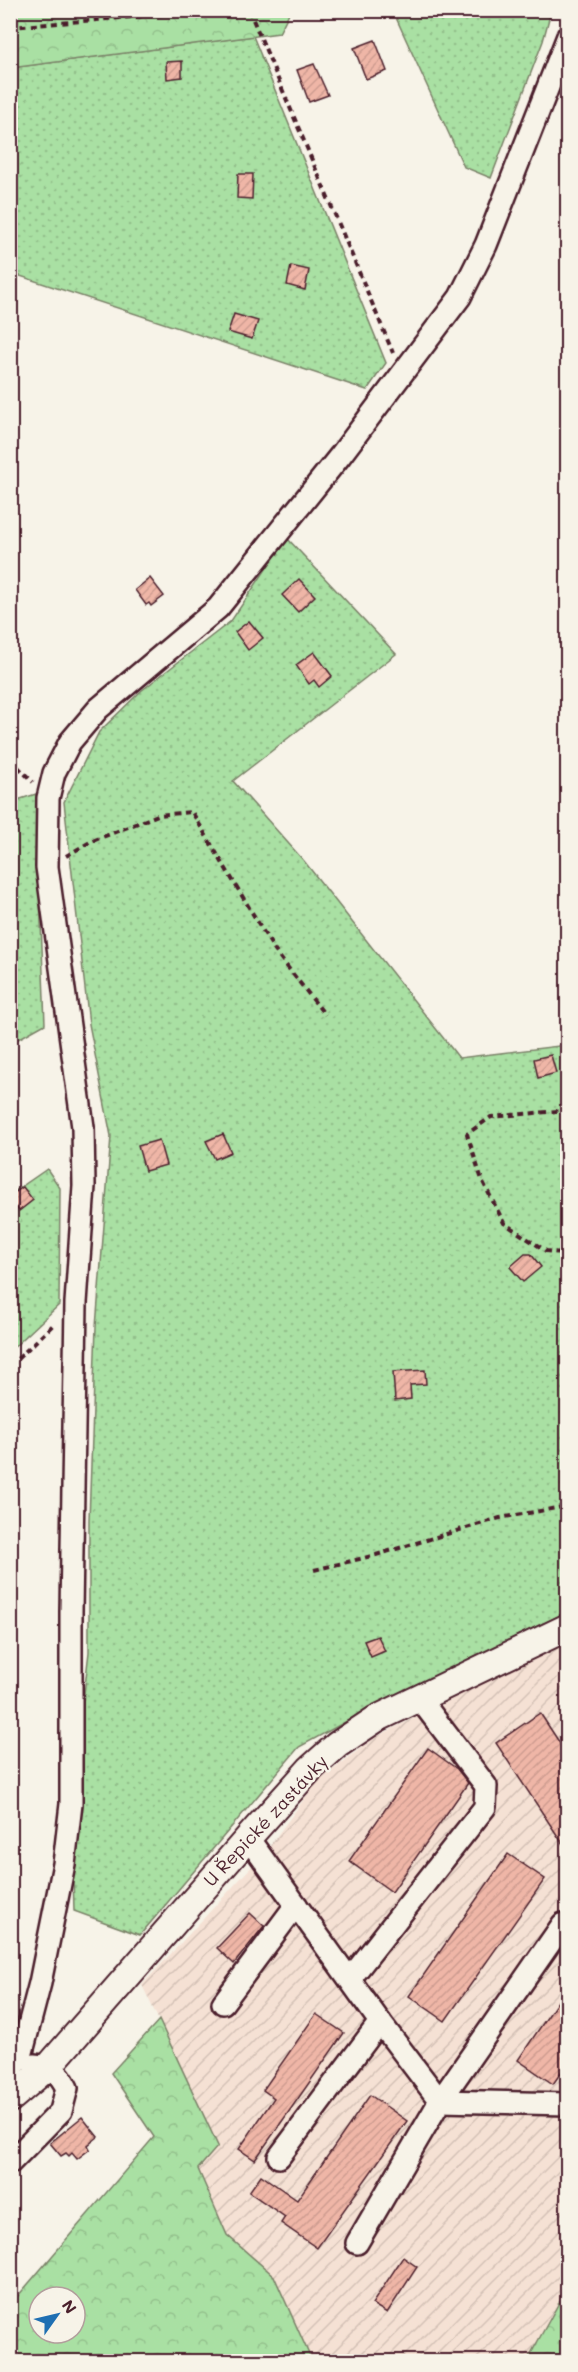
<svg xmlns="http://www.w3.org/2000/svg" width="578" height="2372" font-family="Mali,sans-serif">
  <style>
    .industrial { fill: url(#industrial-furrows) }
    .grass { fill: url(#grass-dots); stroke: #7a8067; stroke-width: 1.5 }
    .forest { fill: url(#forest-crowns); stroke: #7a8067; stroke-width: 1.5; fill-rule: evenodd }
    .building { fill: url(#building-hatch); stroke: #4a1f2b; stroke-width: 1.5 }
    .lines { fill: none; stroke-linecap: round; stroke-linejoin: round }
    .minor-casing { stroke: #4a1f2b; stroke-width: 26 }
    .major-casing { stroke: #4a1f2b; stroke-width: 30 }
    .path { stroke: #4a1f2b; stroke-width: 4; stroke-dasharray: 6 4.5; stroke-linecap: butt }
    .minor { stroke: #f7f3e8; stroke-width: 21 }
    .major { stroke: #f7f3e8; stroke-width: 26 }
    .labels { text-anchor: middle; stroke-width: 5; stroke-linejoin: round; paint-order: stroke }
    .street-label { font-size: 18px; fill: #4a1f2b; stroke: #f7f3e8 }
  </style>
  <defs>
    <pattern id="industrial-furrows" width="10" height="10" patternUnits="userSpaceOnUse" patternTransform="scale(1.5)"><rect width="10" height="10" fill="#f5e1d4"/><path d="M-1 1l2-2M0 10L10 0M9 11l2-2" fill="none" stroke="#d4c1b6"/></pattern>
    <pattern id="grass-dots" width="8" height="8" patternUnits="userSpaceOnUse" patternTransform="scale(1.5)"><rect width="8" height="8" fill="#a9e0a3"/><path d="M2 2h.1M6 6h.1" fill="none" stroke="#93c08c" stroke-width="1.8" stroke-linecap="round"/></pattern>
    <pattern id="forest-crowns" width="20" height="18" patternUnits="userSpaceOnUse" patternTransform="scale(1.5)"><rect width="20" height="18" fill="#a9e0a3"/><path d="M2 6a3 3 0 1 1 6 0M12 15a3 3 0 1 1 6 0" fill="none" stroke="#93c08c"/></pattern>
    <pattern id="building-hatch" width="6" height="6" patternUnits="userSpaceOnUse" patternTransform="scale(1.5)"><rect width="6" height="6" fill="#efb6a7"/><path d="M-1 1l2-2M0 6l6-6M5 7l2-2" fill="none" stroke="#ce9c90"/></pattern>
  </defs>
  <rect width="100%" height="100%" fill="#f7f3e8"/>
  <filter id="ink" filterUnits="userSpaceOnUse"><feTurbulence type="fractalNoise" baseFrequency=".0167" numOctaves="2"/><feDisplacementMap in="SourceGraphic" scale="12" xChannelSelector="R" yChannelSelector="G"/><feConvolveMatrix kernelMatrix="1 2 1 2 8 2 1 2 1" color-interpolation-filters="sRGB"/></filter>
  <g filter="url(#ink)">
    <polygon class="industrial" points="567,1642 567,2288 527,2361 312,2361 274,2276 227,2235 198,2169 218,2145 142,1985 265,1852 316,1783 374,1738"/>
    <g class="grass">
      <polygon points="393,11 551,11 543,41 491,178 464,167"/>
      <polygon points="253,36 386,363 367,390 11,273 10,68"/>
      <polygon points="287,538 396,654 233,781 304,861 459,1058 567,1045 567,1612 382,1702 299,1747 140,1935 74,1911 71,1804 89,1652 89,1520 96,1327 111,1136 89,1024 64,802 99,732 141,691 231,621"/>
      <polygon points="36,794 45,1024 11,1043 11,802"/>
      <polygon points="47,1169 60,1188 59,1305 11,1350 11,1194"/>
    </g>
    <g class="forest">
      <polygon points="10,11 11,10 290,11 279,33 11,68"/>
      <path d="M159,2020L218,2146L198,2169L227,2235L274,2276L312,2361H11V2304L154,2137L111,2073ZM39,2297H75V2333H39Z"/>
      <polygon points="567,2288 567,2361 527,2361"/>
    </g>
    <g class="building">
      <polygon points="375,40 387,71 366,79 354,48"/>
      <polygon points="182,61 182,77 167,79 166,62"/>
      <polygon points="314,64 328,95 309,102 297,70"/>
      <polygon points="238,174 253,174 252,199 237,198"/>
      <polygon points="291,266 309,270 305,290 287,285"/>
      <polygon points="234,314 258,321 252,339 228,332"/>
      <polygon points="150,578 164,596 151,606 149,603 146,605 135,590"/>
      <polygon points="299,579 315,596 298,612 282,595"/>
      <polygon points="249,621 263,638 248,650 235,632"/>
      <polygon points="314,652 332,676 319,687 314,680 309,684 296,665"/>
      <polygon points="551,1055 556,1073 538,1078 534,1059"/>
      <polygon points="223,1134 231,1152 215,1159 206,1141"/>
      <polygon points="159,1140 166,1165 145,1171 138,1146"/>
      <polygon points="23,1187 33,1200 19,1211 10,1200 10,1196"/>
      <polygon points="525,1254 531,1254 541,1267 523,1282 510,1267"/>
      <polygon points="425,1370 426,1384 410,1385 411,1399 395,1401 393,1372"/>
      <polygon points="378,1636 385,1651 371,1657 364,1641"/>
      <polygon points="540,1713 567,1754 567,1850 496,1743"/>
      <polygon points="428,1748 457,1769 468,1783 392,1892 349,1861"/>
      <polygon points="508,1854 545,1879 445,2021 409,1996"/>
      <polygon points="250,1913 264,1926 234,1964 217,1948"/>
      <polygon points="567,1988 567,2064 553,2084 518,2060"/>
      <polygon points="316,2014 344,2033 255,2160 239,2149 274,2098 263,2090"/>
      <polygon points="370,2095 407,2121 317,2248 281,2223 285,2217 249,2192 261,2175 297,2200"/>
      <polygon points="82,2117 98,2137 88,2145 90,2149 77,2159 72,2153 69,2156 66,2153 61,2156 50,2143"/>
      <polygon points="403,2257 417,2267 387,2313 372,2304"/>
    </g>
    <g class="lines">
      <g class="minor-casing">
        <g id="minor">
          <polyline points="248,1838 380,2022 440,2101 568,2104"/>
          <polyline points="350,1979 485,1807 486,1786 419,1698"/>
          <polyline points="223,2003 296,1905"/>
          <polyline points="10,2072 21,2056 40,1983 64,1864 71,1804 71,1612 76,1303 84,1186 83,1127 47,867 48,798 54,773 70,742 98,709 218,608 340,456 460,297 486,245 568,36"/>
          <polyline points="279,2157 380,2022"/>
          <path d="M10,2163L61,2111L67,2088C59,2072 52,2066 34,2065"/>
          <polyline points="357,2243 440,2101 563,1924"/>
        </g>
      </g>
      <g class="major-casing">
        <polyline id="major" points="10,2099 49,2066 248,1838 310,1769 337,1745 376,1719 568,1627"/>
      </g>
      <g class="path">
        <polyline points="249,10 393,353"/>
        <polyline points="10,27 218,10"/>
        <polyline points="10,759 33,782"/>
        <polyline points="66,856 90,842 158,815 192,812 275,951 325,1015"/>
        <polyline points="568,1110 491,1117 467,1134 482,1180 504,1223 546,1251 568,1254"/>
        <polyline points="10,1366 55,1323"/>
        <polyline points="314,1570 376,1555 500,1518 568,1506"/>
      </g>
      <use href="#minor" class="minor"/>
      <use href="#major" class="major"/>
    </g>
  </g>
  <g class="labels">
    <g class="street-label">
      <text transform="translate(266 1821) rotate(-47)" y="6">U Řepické zastávky</text>
    </g>
  </g>
  <rect width="578" height="2372" fill="none" stroke="#f7f3e8" stroke-width="36"/>
  <rect x="18" y="18" width="542" height="2336" fill="none" stroke="#4a1f2b" stroke-width="2" filter="url(#ink)"/>
  <g transform="translate(57 2315) rotate(56)"><circle r="28" fill="#f7f3e8" stroke="#b29e9c" stroke-width="1.5"/>
  <path d="M0-4.5L10 22L0 15L-10 22Z" fill="#1f6fb2"/>
  <text y="-9" font-size="16" font-weight="bold" text-anchor="middle" fill="#4a1f2b">N</text>
  </g>
</svg>
